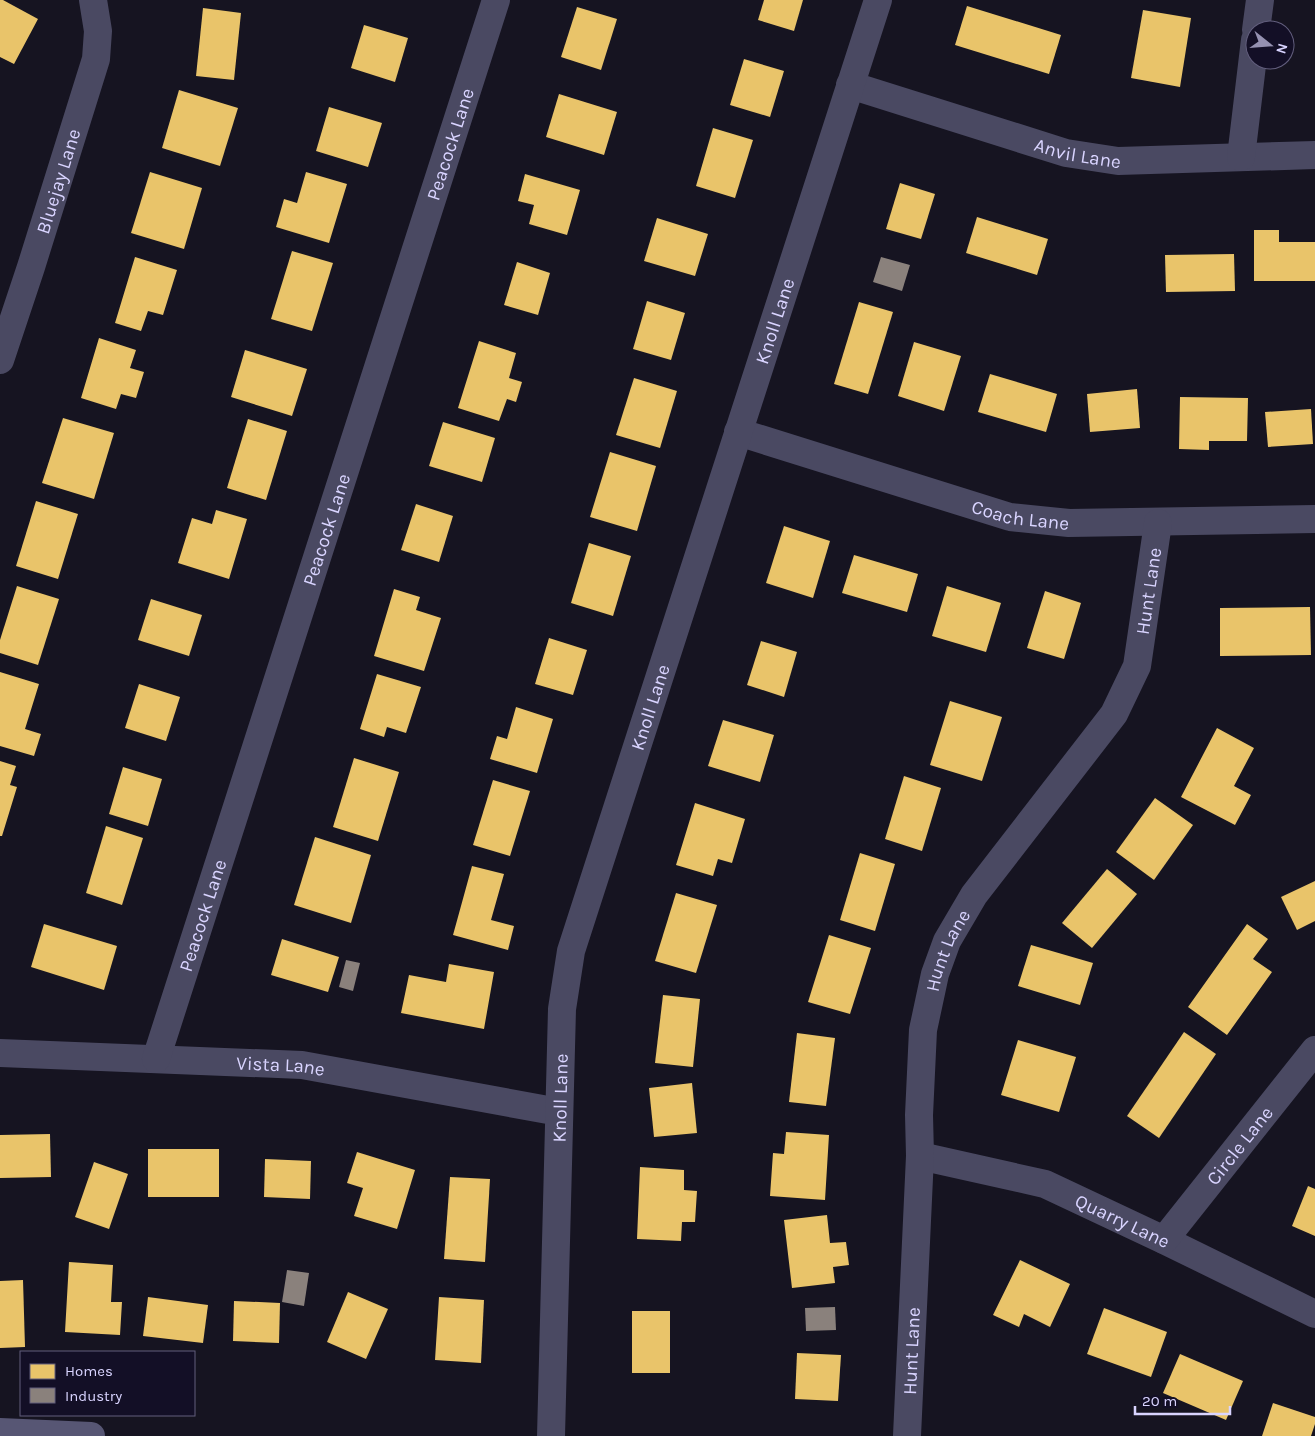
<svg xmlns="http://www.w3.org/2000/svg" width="1315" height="1436" font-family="Karla,sans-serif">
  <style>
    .homes { fill: #e9c46a }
    .industry { fill: #8a817c }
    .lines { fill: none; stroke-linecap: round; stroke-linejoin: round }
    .minor { stroke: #4a4962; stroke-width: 28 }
    .secondary { stroke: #575674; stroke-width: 28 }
    .labels { text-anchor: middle; stroke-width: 5; stroke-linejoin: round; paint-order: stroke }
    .street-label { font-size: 19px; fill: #d9d4ff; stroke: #130f26 }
  </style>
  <rect width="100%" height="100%" fill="#161421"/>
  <g class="homes">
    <polygon points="0,0 3,0 38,19 14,64 0,57"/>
    <polygon points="764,0 803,0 794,31 758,20"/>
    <polygon points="967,6 1061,35 1049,74 955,45"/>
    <polygon points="577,7 617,19 601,70 561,57"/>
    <polygon points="203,8 241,13 234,80 196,76"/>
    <polygon points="1143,10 1191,18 1180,87 1131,78"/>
    <polygon points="364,25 408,38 395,82 351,68"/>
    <polygon points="744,59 784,71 770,117 730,105"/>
    <polygon points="179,90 238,108 220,166 162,148"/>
    <polygon points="559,94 617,112 604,155 546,137"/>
    <polygon points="329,107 382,123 368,167 316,151"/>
    <polygon points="713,128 753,140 735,198 696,186"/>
    <polygon points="150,172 202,188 184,249 131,233"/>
    <polygon points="306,172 347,184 329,243 276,227 284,199 297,203"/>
    <polygon points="525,174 580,190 567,235 529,224 534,205 518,201"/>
    <polygon points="900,183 935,194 921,239 886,229"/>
    <polygon points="977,217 1048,239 1037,275 966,253"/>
    <polygon points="657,218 708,234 695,276 644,261"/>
    <polygon points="1254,230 1279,230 1279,242 1315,242 1315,281 1254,281"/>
    <polygon points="292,251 333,263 312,331 271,319"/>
    <polygon points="1234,254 1235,291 1166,292 1165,255"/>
    <polygon points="135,257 177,270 163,315 148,311 141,331 115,323"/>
    <polygon points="517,262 550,273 538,315 504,305"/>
    <polygon points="647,301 685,313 671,360 633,349"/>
    <polygon points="859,302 893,312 868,394 834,384"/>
    <polygon points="99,338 136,350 130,368 144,372 136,398 121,394 116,409 81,398"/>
    <polygon points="479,341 516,353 509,378 522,382 516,402 507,399 499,421 458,408"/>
    <polygon points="914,342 961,356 944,411 898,396"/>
    <polygon points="245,350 307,369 292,416 231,397"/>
    <polygon points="990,374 1057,394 1046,432 978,412"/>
    <polygon points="634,378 677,391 660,448 616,435"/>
    <polygon points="1137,389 1140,428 1090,432 1087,394"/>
    <polygon points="1180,397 1248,398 1247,441 1209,441 1209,450 1179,449"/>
    <polygon points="1311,409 1313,444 1268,447 1265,412"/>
    <polygon points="63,418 114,433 94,499 42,483"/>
    <polygon points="248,419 287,431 266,500 227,488"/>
    <polygon points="443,422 495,438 482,482 429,466"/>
    <polygon points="610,452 656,466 637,531 590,517"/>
    <polygon points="36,501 78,514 58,579 16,566"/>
    <polygon points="416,504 453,516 439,562 401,550"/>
    <polygon points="216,510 247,519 229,579 178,563 192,518 212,524"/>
    <polygon points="784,526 830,541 813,598 766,583"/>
    <polygon points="589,543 631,556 613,616 571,603"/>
    <polygon points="854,555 918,574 907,612 842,593"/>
    <polygon points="17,586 59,599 38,665 0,653 0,640"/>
    <polygon points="947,586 1001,603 986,652 932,636"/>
    <polygon points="394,589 420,597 416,610 441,618 424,671 374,656"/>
    <polygon points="1045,591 1081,603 1064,659 1027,648"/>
    <polygon points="151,599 202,615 189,656 138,640"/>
    <polygon points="1310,607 1311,655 1220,656 1220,608"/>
    <polygon points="549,638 587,650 573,695 535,684"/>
    <polygon points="761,641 797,652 784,697 747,685"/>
    <polygon points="0,672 39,684 25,729 41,734 34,756 0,746"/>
    <polygon points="377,674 421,687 406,733 387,727 384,737 360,729"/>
    <polygon points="139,684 180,697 166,741 125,728"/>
    <polygon points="950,701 1002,717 982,781 930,765"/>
    <polygon points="516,707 553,719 537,773 490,759 497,736 507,739"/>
    <polygon points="723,720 774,735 760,782 708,766"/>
    <polygon points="1217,728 1254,748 1234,786 1251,795 1235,825 1181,797"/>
    <polygon points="354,758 399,772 378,841 333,827"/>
    <polygon points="0,761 16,766 10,785 17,787 2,836 0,836"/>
    <polygon points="123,767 162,779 148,826 109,814"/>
    <polygon points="904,776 941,788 922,851 885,839"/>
    <polygon points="493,780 530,791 510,856 473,845"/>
    <polygon points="1155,798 1193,825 1154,880 1116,852"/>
    <polygon points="695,803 745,819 732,863 718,859 713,876 676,865"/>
    <polygon points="106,826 143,838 122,905 86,893"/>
    <polygon points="315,837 371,855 351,923 294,905"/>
    <polygon points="860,853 895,864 875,931 840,920"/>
    <polygon points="472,866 504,874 491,920 514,926 508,950 453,935"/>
    <polygon points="1107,869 1137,894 1092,948 1062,923"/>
    <polygon points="1315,881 1315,921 1297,930 1281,897"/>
    <polygon points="676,893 717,905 696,973 655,961"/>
    <polygon points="44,924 117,946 104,990 31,967"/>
    <polygon points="1247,924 1268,939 1253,959 1272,972 1227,1035 1188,1007"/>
    <polygon points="829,935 871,948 850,1014 808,1002"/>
    <polygon points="282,939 339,957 328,992 271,975"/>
    <polygon points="1031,945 1093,963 1080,1005 1018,986"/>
    <polygon points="449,964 494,972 484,1029 401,1013 409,975 446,982"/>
    <polygon points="663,995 700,999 693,1067 655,1063"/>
    <polygon points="1184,1032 1216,1054 1159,1138 1127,1116"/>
    <polygon points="797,1033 835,1038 826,1106 789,1102"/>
    <polygon points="1018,1040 1076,1057 1059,1112 1001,1095"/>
    <polygon points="692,1083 697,1133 654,1137 649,1088"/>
    <polygon points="786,1132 829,1135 825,1200 770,1196 773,1153 784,1154"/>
    <polygon points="50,1134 51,1177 0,1178 0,1135"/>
    <rect x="148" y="1149" width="71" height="48"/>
    <polygon points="357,1152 415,1170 397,1229 354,1216 363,1188 347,1183"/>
    <polygon points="265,1159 311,1161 310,1199 264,1197"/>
    <polygon points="94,1162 128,1174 109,1229 75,1217"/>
    <polygon points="640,1167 684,1170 684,1190 697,1191 695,1222 682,1222 681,1241 637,1239"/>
    <polygon points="450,1177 490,1179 485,1262 444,1259"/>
    <polygon points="1308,1186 1315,1189 1315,1236 1292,1226"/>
    <polygon points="827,1215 830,1243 846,1242 849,1265 833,1267 835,1283 792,1288 784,1220"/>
    <polygon points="1020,1260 1070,1284 1050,1327 1024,1314 1019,1327 993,1315"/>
    <polygon points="69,1262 113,1265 111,1302 122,1302 120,1335 65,1332"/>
    <polygon points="23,1280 25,1347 0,1348 0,1281"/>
    <polygon points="348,1292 388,1309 366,1359 327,1342"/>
    <polygon points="148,1297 208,1305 203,1343 143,1336"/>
    <polygon points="439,1297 484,1300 481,1363 435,1360"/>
    <polygon points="234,1301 280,1303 279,1343 233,1341"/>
    <polygon points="1104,1308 1167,1332 1151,1377 1087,1354"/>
    <rect x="632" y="1311" width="38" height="62"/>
    <polygon points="797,1353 841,1355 838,1401 795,1399"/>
    <polygon points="1180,1354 1243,1381 1226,1420 1163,1393"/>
    <polygon points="1273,1403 1315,1417 1315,1424 1311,1436 1262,1436"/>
  </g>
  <g class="industry">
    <polygon points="881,257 910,265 902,291 873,282"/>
    <polygon points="346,960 360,963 353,991 339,987"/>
    <polygon points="287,1270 309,1273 304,1306 282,1302"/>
    <polygon points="835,1307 836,1330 806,1331 805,1308"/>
  </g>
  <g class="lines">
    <g class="minor">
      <polyline points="1256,30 1260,0"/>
      <path id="s1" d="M850,85L1066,153L1118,161L1315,155"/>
      <polyline points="1241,157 1255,40"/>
      <path id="s2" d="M0,360L31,267L96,59L98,31L93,0"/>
      <path id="s3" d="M738,432L1010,517L1069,523L1315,519"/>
      <path id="s4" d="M0,1053L302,1065L559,1112"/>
      <path id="s5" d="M156,1059L496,0"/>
      <path id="s6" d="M920,1156L1045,1184L1164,1240L1315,1314"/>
      <path id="s7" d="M1164,1240L1315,1050"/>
      <path id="s8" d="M551,1436L562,1009L571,951L878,0"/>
      <path id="s9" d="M907,1436L920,1156L919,1115L923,1030L935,974L947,941L974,895L1114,714L1137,666L1158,523"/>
    </g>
    <polyline class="secondary" points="0,1432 91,1436"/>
  </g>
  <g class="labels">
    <g class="street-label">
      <text dy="7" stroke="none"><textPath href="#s5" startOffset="961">Peacock Lane</textPath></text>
      <text dy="7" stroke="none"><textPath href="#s1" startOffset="238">Anvil Lane</textPath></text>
      <text dy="7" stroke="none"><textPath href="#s2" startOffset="188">Bluejay Lane</textPath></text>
      <text dy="7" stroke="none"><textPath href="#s8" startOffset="1148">Knoll Lane</textPath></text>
      <text dy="7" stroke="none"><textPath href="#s3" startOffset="295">Coach Lane</textPath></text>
      <text dy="7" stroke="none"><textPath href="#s5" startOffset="556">Peacock Lane</textPath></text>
      <text dy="7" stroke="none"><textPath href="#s9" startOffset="910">Hunt Lane</textPath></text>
      <text dy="7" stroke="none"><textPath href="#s8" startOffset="742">Knoll Lane</textPath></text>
      <text dy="7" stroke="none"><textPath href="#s5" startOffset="151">Peacock Lane</textPath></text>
      <text dy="7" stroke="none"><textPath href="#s9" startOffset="490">Hunt Lane</textPath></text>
      <text dy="7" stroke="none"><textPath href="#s4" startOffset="281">Vista Lane</textPath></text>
      <text dy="7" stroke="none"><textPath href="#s8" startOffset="338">Knoll Lane</textPath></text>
      <text dy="7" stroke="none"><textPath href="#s7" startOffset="121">Circle Lane</textPath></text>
      <text dy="7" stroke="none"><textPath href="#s6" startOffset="214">Quarry Lane</textPath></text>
      <text dy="7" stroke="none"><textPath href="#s9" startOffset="85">Hunt Lane</textPath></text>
    </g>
  </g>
  <rect x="20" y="1351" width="175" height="65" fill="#130f26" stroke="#625e7d"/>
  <rect x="30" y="1364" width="25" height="15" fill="#e9c46a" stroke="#625e7d"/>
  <text x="65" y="1376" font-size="15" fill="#d9d4ff">Homes</text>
  <rect x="30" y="1388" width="25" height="15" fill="#8a817c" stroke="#625e7d"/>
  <text x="65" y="1401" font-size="15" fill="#d9d4ff">Industry</text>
  <g transform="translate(1270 45) rotate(107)"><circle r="24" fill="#130f26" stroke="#625e7d"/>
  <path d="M0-4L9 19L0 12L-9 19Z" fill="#9591b1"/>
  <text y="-8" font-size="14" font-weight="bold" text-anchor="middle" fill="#d9d4ff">N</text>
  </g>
  <path d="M1135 1406v8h95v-8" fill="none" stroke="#d9d4ff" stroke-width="2.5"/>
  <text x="1142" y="1406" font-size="15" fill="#d9d4ff" stroke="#130f26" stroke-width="4" paint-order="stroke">20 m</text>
</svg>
